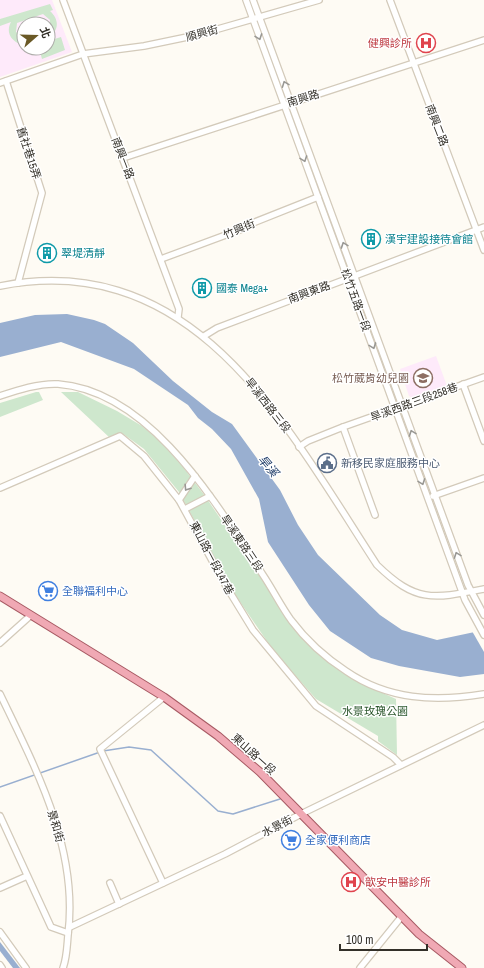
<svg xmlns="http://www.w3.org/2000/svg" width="484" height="968" font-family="'Archivo Narrow','Noto Sans TC',sans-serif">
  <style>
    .education { fill: #feeafa; fill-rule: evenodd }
    .green { fill: #cee7cd }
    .water { fill: #99afd0 }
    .pier { fill: #fefbf4 }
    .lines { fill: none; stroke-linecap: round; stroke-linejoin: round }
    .stream { stroke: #99afd0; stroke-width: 1.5 }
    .minor-casing { stroke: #d3caba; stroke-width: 8 }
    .major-casing { stroke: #a75a63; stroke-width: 9 }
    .minor { stroke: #fff; stroke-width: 5.5 }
    .major { stroke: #f0a9b4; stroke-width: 7 }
    .oneway { stroke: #999894 }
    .labels { text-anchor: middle; stroke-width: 3; stroke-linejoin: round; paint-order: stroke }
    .street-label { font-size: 11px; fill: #333029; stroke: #fff }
    .health-label { font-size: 11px; fill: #be3a42; stroke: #fff; text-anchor: end }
    .culture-label { font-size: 11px; fill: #0d838f; stroke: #fff; text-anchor: start }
    .education-label { font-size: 11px; fill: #785e54; stroke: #fff; text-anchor: end }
    .service-label { font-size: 11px; fill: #4e5e75; stroke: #fff; text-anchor: start }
    .shop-label { font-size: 11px; fill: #366cbe; stroke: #fff; text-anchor: start }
    .park-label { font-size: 11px; fill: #2f5a30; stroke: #fff }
    .water-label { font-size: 12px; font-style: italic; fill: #1e3b67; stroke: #fff }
  </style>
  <rect width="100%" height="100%" fill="#fefbf4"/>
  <g class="education">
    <path d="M0,0H52L72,52L0,77ZM24,24H48V48H24Z"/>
    <polygon points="436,356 447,386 413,398 409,396 400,369"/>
  </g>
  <g class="green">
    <path d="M50,4L53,10L50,11C59,19 60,31 48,37L50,20L43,14L17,23L16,32L24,37L23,45C12,42 5,33 11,22L0,26V19Z"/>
    <polygon points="61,37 65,50 42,59 39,48 48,48 48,41"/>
    <polygon points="36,392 39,392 43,400 0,417 0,403"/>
    <polygon points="61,392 78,392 117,411 142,426 162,443 183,467 205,496 271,593 325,659 358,682 396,699 397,755 378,741 378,736 316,699 273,650 234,593 179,492 144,449 122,433 110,438"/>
  </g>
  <g class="water">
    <polygon points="67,314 94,320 105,324 133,343 173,381 212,412 232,424 280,490 298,525 318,555 380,615 402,630 437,640 484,630 484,674 460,677 399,666 371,658 330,631 309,605 268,542 259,499 231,449 212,429 198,418 188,405 134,369 61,342 0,357 0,323 35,315"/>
    <polygon points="0,942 20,968 13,968 0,951"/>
  </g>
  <polygon class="pier" points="484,628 484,652 472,631"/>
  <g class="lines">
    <polyline class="stream" points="0,787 103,751 129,747 151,750 218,811 233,814 280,799"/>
    <g class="minor-casing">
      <g id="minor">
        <polyline points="63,0 179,309 178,317"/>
        <polyline points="246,0 465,600 484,635"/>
        <polyline points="253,0 468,585 484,615"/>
        <polyline points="390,0 484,250"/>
        <polyline points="6,81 42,193 18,283"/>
        <polyline points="0,83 83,54 144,46 197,35 319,0"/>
        <polyline points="123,158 484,40"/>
        <polyline points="161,259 242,229 245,226 318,197"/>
        <path d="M0,286C196,248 287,427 377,565C416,603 433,599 484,589"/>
        <polyline points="204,336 217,328 484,227"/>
        <polyline points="463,384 484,441"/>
        <path d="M0,396C18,390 39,383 58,384C151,391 217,505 263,575C273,590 281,606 291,620C306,640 326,658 346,671C388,700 435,702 484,694"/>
        <polyline points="343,427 375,515"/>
        <polyline points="299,447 308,441 343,427 484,377"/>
        <polyline points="0,488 120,436 144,456 179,500 226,586 253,630 316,706 393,757 401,765"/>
        <polyline points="433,496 484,478"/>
        <polyline points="179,500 195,476"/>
        <polyline points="185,509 210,496"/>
        <polyline points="0,643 30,616"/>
        <path d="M0,694C36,769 79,849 68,935C67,946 67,957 63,968"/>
        <polyline points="0,816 51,927 68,933"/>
        <polyline points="110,883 119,904"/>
        <polyline points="163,883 100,749 164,697"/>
        <polyline points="0,888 27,876"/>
        <polyline points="70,927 225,854 301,814 484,725"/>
        <polyline points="0,932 26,968"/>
        <polyline points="0,965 2,968"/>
        <polyline points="360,968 402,916"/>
      </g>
    </g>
    <g class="major-casing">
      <polyline id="major" points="0,596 164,697 218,736 260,772 419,934 462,968"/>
    </g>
    <use href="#minor" class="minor"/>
    <use href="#major" class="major"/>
  </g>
  <defs><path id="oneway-chevron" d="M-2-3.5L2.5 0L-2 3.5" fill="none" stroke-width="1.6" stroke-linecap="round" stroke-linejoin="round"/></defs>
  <g class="oneway">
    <use href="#oneway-chevron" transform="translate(259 37) rotate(70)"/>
    <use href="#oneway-chevron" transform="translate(285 84) rotate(-111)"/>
    <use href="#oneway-chevron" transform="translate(304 159) rotate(70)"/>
    <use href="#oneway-chevron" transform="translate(344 245) rotate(-110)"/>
    <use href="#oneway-chevron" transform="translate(373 346) rotate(70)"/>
    <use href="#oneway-chevron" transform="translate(412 433) rotate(-110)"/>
    <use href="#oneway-chevron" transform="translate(422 482) rotate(70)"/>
    <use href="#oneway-chevron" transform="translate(187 488) rotate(123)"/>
    <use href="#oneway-chevron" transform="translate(457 555) rotate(-110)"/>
  </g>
  <defs>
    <g id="hospital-ring" transform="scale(1)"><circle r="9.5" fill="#fff" stroke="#e0444e" stroke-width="1.5"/><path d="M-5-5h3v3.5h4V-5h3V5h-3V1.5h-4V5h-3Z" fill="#e0444e"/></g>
    <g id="building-ring" transform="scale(1)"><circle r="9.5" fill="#fff" stroke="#0f9aa8" stroke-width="1.5"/><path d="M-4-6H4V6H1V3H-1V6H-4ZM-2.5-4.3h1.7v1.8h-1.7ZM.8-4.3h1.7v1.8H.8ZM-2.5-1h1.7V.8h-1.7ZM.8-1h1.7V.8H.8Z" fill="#0f9aa8"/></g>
    <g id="school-ring" transform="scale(1)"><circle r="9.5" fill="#fff" stroke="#8d6e63" stroke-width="1.5"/><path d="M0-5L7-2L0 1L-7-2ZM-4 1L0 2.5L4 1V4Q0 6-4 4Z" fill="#8d6e63"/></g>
    <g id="civic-ring" transform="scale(1)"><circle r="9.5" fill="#fff" stroke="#5c6f8a" stroke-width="1.5"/><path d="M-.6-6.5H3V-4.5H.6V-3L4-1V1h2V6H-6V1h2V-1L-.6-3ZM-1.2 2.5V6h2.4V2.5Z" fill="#5c6f8a"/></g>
    <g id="supermarket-ring" transform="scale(1)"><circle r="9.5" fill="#fff" stroke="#3f7fe0" stroke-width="1.5"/><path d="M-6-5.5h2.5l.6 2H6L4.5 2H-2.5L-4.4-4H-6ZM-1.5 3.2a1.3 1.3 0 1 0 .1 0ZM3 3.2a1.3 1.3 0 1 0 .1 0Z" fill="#3f7fe0"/></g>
  </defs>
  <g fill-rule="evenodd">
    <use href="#hospital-ring" x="426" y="43"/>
    <use href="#building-ring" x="371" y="239"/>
    <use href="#building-ring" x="47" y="253"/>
    <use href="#building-ring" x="202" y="288"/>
    <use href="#school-ring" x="423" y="378"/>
    <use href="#civic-ring" x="327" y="463"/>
    <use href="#supermarket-ring" x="48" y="591"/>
    <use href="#supermarket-ring" x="291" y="840"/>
    <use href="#hospital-ring" x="351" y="882"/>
  </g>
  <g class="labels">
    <g class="street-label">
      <text transform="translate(202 33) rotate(-15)" y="4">順興街</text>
      <text transform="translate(303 98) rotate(-17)" y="4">南興路</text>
      <text transform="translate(437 125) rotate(69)" y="4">南興二路</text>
      <text transform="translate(29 153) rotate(72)" y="4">舊社巷15弄</text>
      <text transform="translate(123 158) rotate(69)" y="4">南興一路</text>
      <text transform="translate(239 229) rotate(-23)" y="4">竹興街</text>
      <text transform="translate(309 292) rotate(-20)" y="4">南興東路</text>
      <text transform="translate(356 300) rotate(70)" y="4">松竹五路一段</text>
      <text transform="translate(414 402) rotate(-20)" y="4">旱溪西路三段258巷</text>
      <text transform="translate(268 405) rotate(52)" y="4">旱溪西路三段</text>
      <text transform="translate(242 543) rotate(56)" y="4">旱溪東路三段</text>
      <text transform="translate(212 558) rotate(62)" y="4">東山路一段147巷</text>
      <text transform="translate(254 754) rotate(42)" y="4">東山路一段</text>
      <text transform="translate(56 826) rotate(74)" y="4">景和街</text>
      <text transform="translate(277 826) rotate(-27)" y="4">水景街</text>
    </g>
    <g class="health-label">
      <text x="412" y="47">健興診所</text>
      <text x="365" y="886" text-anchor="start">歆安中醫診所</text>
    </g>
    <g class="culture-label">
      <text x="385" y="243">漢宇建設接待會館</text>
      <text x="61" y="257">翠堤清靜</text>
      <text x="216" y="292">國泰 Mega+</text>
    </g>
    <g class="education-label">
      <text x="409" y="382">松竹葳肯幼兒園</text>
    </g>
    <g class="service-label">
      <text x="341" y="467">新移民家庭服務中心</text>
    </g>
    <g class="shop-label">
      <text x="62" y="595">全聯福利中心</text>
      <text x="305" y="844">全家便利商店</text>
    </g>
    <g class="park-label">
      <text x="375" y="715">水景玫瑰公園</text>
    </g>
    <g class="water-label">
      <text transform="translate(268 466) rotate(50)" y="4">旱溪</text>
    </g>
  </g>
  <g transform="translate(36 36) rotate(70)"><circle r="19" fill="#ffffff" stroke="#adaca9"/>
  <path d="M0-3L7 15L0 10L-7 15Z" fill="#6a5926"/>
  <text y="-6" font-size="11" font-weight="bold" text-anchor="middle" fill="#333029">北</text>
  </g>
  <path d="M340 944v6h87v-6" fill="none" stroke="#333029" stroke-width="2"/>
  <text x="346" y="944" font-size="12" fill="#333029" stroke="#ffffff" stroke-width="3" paint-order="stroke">100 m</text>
</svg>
